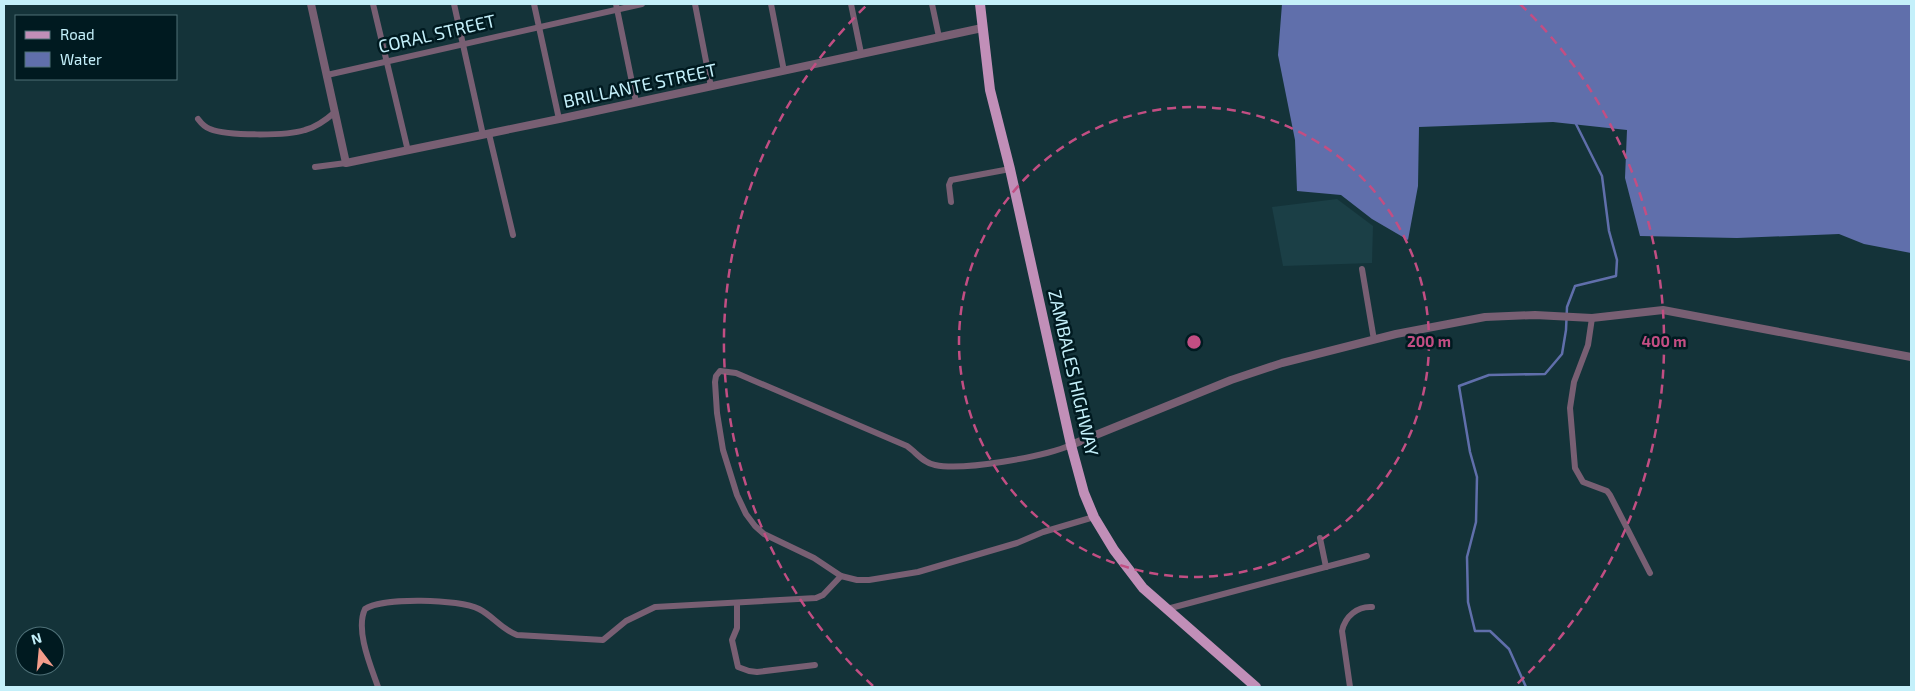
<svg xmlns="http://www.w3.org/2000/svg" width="1915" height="691" font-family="'Exo 2',sans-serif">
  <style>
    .built { fill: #1b3f46 }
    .water { fill: #606fab }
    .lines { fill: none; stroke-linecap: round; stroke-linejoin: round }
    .stream { stroke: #606fab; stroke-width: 2.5 }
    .minor { stroke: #785f73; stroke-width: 6 }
    .tertiary { stroke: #785f73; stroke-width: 8 }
    .primary { stroke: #c18fb8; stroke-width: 10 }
    .ring { fill: none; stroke: #c24e83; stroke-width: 2.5; stroke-dasharray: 9 6 }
    .labels { text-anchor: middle; stroke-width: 5; stroke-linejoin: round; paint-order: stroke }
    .street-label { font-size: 18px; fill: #c4f0fa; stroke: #001a20 }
    .centre { fill: #c24e83; stroke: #001a20; stroke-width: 2.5 }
    .ring-label { font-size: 15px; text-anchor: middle; font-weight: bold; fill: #c24e83; stroke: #001a20; stroke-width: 5; stroke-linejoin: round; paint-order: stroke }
  </style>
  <rect width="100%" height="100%" fill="#143339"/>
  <polygon class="built" points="1337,199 1373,226 1372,263 1283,266 1272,207"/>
  <polygon class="water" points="1282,4 1911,4 1911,253 1864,244 1839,234 1737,238 1640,236 1625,178 1627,130 1553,122 1419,127 1418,186 1408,240 1372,219 1341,195 1297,191 1295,140 1278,55"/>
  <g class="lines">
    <polyline class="stream" points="1526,687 1509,649 1490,631 1475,631 1468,602 1467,557 1476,522 1477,477 1470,452 1459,386 1489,375 1545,374 1562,354 1566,330 1567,307 1575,286 1616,276 1617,260 1609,231 1602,176 1576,124"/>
    <g class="minor">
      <polyline points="373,4 408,151"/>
      <polyline points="454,4 483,135"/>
      <polyline points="534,4 559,119"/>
      <polyline points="616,4 636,102"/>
      <polyline points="695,4 711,87"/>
      <polyline points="771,4 784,71"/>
      <polyline points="851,4 861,53"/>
      <polyline points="932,4 939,37"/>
      <polyline points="327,75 642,4"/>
      <path d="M198,119C201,123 204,127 210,129C227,136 287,136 305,130C317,127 326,120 335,112"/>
      <polyline points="489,134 513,235"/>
      <polyline points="315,167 346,163"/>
      <polyline points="951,202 949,185 951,180 1010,169"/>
      <polyline points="1362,269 1374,340"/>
      <polyline points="1592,318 1588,345 1574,382 1570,408 1575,468 1583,482 1607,491 1610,495 1650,573"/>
      <path d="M1071,445C1043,457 963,471 935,465C923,463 916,452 907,446L736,373L720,371L716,376L715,382L717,413L723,450L737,495L746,514L755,526L764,534L814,558L841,576L857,580H869L918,572L1017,543L1043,532L1094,517"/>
      <polyline points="1320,538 1326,567"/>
      <polyline points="737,603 737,628 732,640 738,667 749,671 757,672 815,665"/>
      <polyline points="1167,609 1367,556"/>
      <path d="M378,687C371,667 355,630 365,609C382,597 460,599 479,609C493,616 501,629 517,635L603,640L626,621L655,607L816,598L823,595L841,576"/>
      <path d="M1350,687L1342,631C1345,616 1358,606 1372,607"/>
    </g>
    <g class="tertiary">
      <polyline points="311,4 346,163 559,119 982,28"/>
      <polyline points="1071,445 1231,380 1282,363 1396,334 1485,317 1535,315 1592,318 1663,310 1911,357"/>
    </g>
    <polyline class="primary" points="980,4 990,90 1010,169 1071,445 1084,493 1094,517 1114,550 1143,588 1256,687"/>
  </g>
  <g class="ring">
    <circle cx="1194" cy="342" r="235"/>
    <path d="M873 686A470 470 0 0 1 868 4M1520 4A470 470 0 0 1 1515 686"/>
  </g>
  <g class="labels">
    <g class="street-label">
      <text transform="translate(437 34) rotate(-13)" y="6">CORAL STREET</text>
      <text transform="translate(640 86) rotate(-12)" y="6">BRILLANTE STREET</text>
      <text transform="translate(1073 373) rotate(77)" y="6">ZAMBALES HIGHWAY</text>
    </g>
  </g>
  <circle cx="1194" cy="342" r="8" class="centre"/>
  <g class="ring-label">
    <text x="1429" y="347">200 m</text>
    <text x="1664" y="347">400 m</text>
  </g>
  <rect width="1915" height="691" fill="none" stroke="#c4f0fa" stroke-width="10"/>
  <rect x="15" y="15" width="162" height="65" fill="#001a20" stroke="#4e7077"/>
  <rect x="25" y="31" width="25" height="8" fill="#c18fb8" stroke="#4e7077"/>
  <text x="60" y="40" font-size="15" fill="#c4f0fa">Road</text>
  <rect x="25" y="52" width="25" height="15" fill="#606fab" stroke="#4e7077"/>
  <text x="60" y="65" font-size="15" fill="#c4f0fa">Water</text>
  <g transform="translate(40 651) rotate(344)"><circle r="24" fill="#001a20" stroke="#4e7077"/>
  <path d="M0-4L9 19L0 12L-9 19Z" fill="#f49d8b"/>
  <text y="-8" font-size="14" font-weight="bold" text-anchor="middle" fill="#c4f0fa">N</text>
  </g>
</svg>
